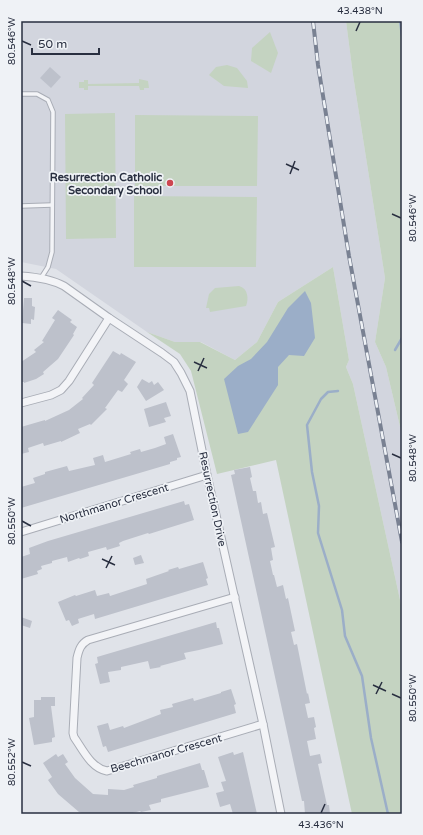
<svg xmlns="http://www.w3.org/2000/svg" width="423" height="835" font-family="'Varela Round',sans-serif">
  <style>
    .built { fill: #d2d5de }
    .green { fill: #c4d3c1 }
    .water { fill: #9baec8 }
    .lines { fill: none; stroke-linecap: round; stroke-linejoin: round }
    .stream { stroke: #9baec8; stroke-width: 2.5 }
    .building { fill: #bdc1cb }
    .service-casing { stroke: #a9adb6; stroke-width: 5.5 }
    .minor-casing { stroke: #a9adb6; stroke-width: 9 }
    .service { stroke: #f3f4f7; stroke-width: 3.5 }
    .minor { stroke: #f3f4f7; stroke-width: 7 }
    .rail-casing { stroke: #798192; stroke-width: 4 }
    .rail { stroke: #eff2f6; stroke-width: 2.5; stroke-dasharray: 8; stroke-linecap: butt }
    .ticks { fill: none; stroke: #292f40; stroke-width: 1.5 }
    .poi-dot { fill: #cd4650; stroke: #eff2f6; stroke-width: 1.5 }
    .labels { text-anchor: middle; stroke-width: 3.5; stroke-linejoin: round; paint-order: stroke }
    .poi-label { font-size: 11px; font-weight: bold; fill: #292f40; stroke: #eff2f6; text-anchor: end }
    .street-label { font-size: 11px; fill: #292f40; stroke: #eff2f6 }
    .neatline { fill: none; stroke: #292f40; stroke-width: 1.5 }
    .ticks-label { font-size: 10px; text-anchor: middle; fill: #292f40 }
  </style>
  <rect width="100%" height="100%" fill="#e0e3e9"/>
  <polygon class="built" points="21,21 346,21 353,75 385,278 375,342 386,367 402,435 402,609 353,384 346,367 349,360 333,267 278,302 257,342 235,360 201,342 175,342 147,332 56,269 21,262"/>
  <g class="green">
    <polygon points="346,21 402,21 402,435 386,367 375,342 385,278 353,75"/>
    <polygon points="270,32 278,53 271,73 251,61 252,48"/>
    <polygon points="227,65 237,68 247,81 248,88 224,86 209,75 216,67"/>
    <polygon points="139,79 148,81 149,88 144,88 144,90 140,90 139,86 88,86 88,90 84,90 84,88 79,88 79,82 84,82 84,80 88,80 88,84 139,83"/>
    <polygon points="115,113 116,238 66,239 65,114"/>
    <polygon points="135,115 258,116 257,186 135,186"/>
    <polygon points="134,196 257,197 256,267 134,267"/>
    <polygon points="333,267 349,360 346,367 353,384 402,609 402,814 352,814 276,460 217,474 191,371 180,354 147,332 175,342 200,342 235,360 257,342 278,302"/>
    <path d="M239,286C248,288 249,299 246,306L210,312L209,308H206L209,294L215,288Z"/>
  </g>
  <polygon class="water" points="305,291 311,303 315,338 304,356 289,355 278,367 278,385 248,432 238,434 224,379 238,366 251,359 267,342 288,308"/>
  <g class="lines">
    <g class="stream">
      <polyline points="400,21 402,36"/>
      <polyline points="395,350 402,338"/>
      <polyline points="338,391 328,392 321,399 307,425 312,472 319,506 318,533 342,610 345,636 362,676 371,738 388,814"/>
    </g>
  </g>
  <g class="building">
    <polygon points="50,67 61,77 51,88 40,78"/>
    <polygon points="24,298 32,298 32,306 35,307 34,320 31,319 31,324 22,323"/>
    <polygon points="58,310 72,320 70,322 77,327 73,334 74,335 58,359 43,372 44,374 36,379 24,383 24,382 21,382 21,362 36,352 34,350 44,342 42,341 55,320 52,318"/>
    <polygon points="113,351 120,355 121,353 136,362 124,380 128,384 122,392 118,390 105,408 107,409 91,425 90,424 78,429 80,433 61,442 61,441 44,446 43,443 28,448 29,452 21,454 21,427 45,420 45,421 69,410 83,399 82,398 94,385 92,383"/>
    <polygon points="142,379 149,383 152,381 154,385 158,382 164,390 146,401 137,387"/>
    <polygon points="166,402 171,416 164,418 166,422 149,427 144,409"/>
    <polygon points="173,434 181,457 177,458 177,460 170,462 170,464 21,508 21,487 35,483 33,478 45,474 45,472 67,466 69,471 95,465 93,458 103,455 105,462 131,454 130,452 140,449 141,452 155,448 166,444 164,437"/>
    <polygon points="250,467 252,477 250,478 253,491 256,491 258,503 261,502 263,514 267,513 275,547 271,548 273,560 270,561 273,575 274,575 277,587 283,585 286,599 288,598 295,631 291,632 294,645 297,644 307,694 308,693 310,703 305,704 308,718 314,717 316,727 314,728 316,739 307,741 310,756 320,754 322,763 318,764 327,805 329,805 330,814 305,814 304,801 302,801 231,475 235,474 234,470"/>
    <polygon points="184,501 185,505 189,504 194,520 149,534 148,533 123,541 119,543 120,546 107,550 106,547 88,552 89,556 80,559 79,558 68,562 67,557 52,561 52,563 41,566 42,569 37,571 38,574 21,579 21,557 30,554 29,548 48,541"/>
    <polygon points="141,555 144,563 135,565 133,558"/>
    <polygon points="203,562 208,578 206,579 208,585 95,619 94,614 78,619 79,623 72,626 69,620 66,621 58,602 75,595 76,596 95,590 97,596 109,593 110,596 147,584 146,579 169,571 168,570 178,567 179,569"/>
    <polygon points="21,617 32,621 30,628 21,625"/>
    <polygon points="216,622 217,628 219,628 223,644 199,650 184,653 186,659 160,666 161,667 150,669 148,661 121,667 121,670 108,672 110,682 100,684 95,664 98,663 97,657"/>
    <polygon points="231,689 236,704 234,705 236,713 108,752 106,746 103,747 97,726 108,723 110,730 123,726 124,728 161,714 160,710 173,707 172,704 193,698 194,701 221,693 221,692"/>
    <polygon points="41,697 55,697 55,706 51,706 55,737 52,738 52,742 34,745 29,718 34,717 34,700 41,700"/>
    <polygon points="233,752 234,755 243,752 257,814 233,814 230,804 220,807 216,793 224,791 221,782 226,781 218,757"/>
    <polygon points="56,754 58,757 63,754 68,762 65,764 75,778 93,794 108,795 108,789 124,790 134,787 133,785 157,778 157,776 200,763 202,770 204,770 209,787 161,799 161,802 149,805 151,810 141,812 140,811 129,814 102,813 102,814 84,814 79,812 58,794 48,780 52,777 43,763"/>
  </g>
  <g class="lines">
    <g class="service-casing">
      <g id="service">
        <polyline points="21,94 37,94 48,100 53,112 52,252 48,267 41,278"/>
        <polyline points="21,206 52,205"/>
      </g>
    </g>
    <g class="minor-casing">
      <g id="minor">
        <path d="M21,276C36,277 51,279 64,286L109,318L162,353L174,362L181,373L190,391L207,475L263,724L281,814"/>
        <polyline points="21,403 51,395 61,390 69,381 109,318"/>
        <polyline points="21,532 207,475"/>
        <path d="M235,597L88,640C81,644 79,649 77,658L73,733L74,737C83,750 91,768 107,771L263,724"/>
      </g>
    </g>
    <use href="#service" class="service"/>
    <use href="#minor" class="minor"/>
    <g class="rail-casing">
      <polyline id="rail" points="313,21 318,65 349,256 402,542"/>
    </g>
    <use href="#rail" class="rail"/>
  </g>
  <path class="ticks" d="M356,31L360,22M22,41L31,45M286,164L299,170M290,174L295,161M392,214L401,218M22,281L31,286M194,362L207,368M198,371L204,358M392,454L401,458M22,521L31,526M102,559L115,565M106,568L112,556M373,685L386,691M376,694L382,682M392,694L401,698M22,762L31,766M321,813L325,804"/>
  <circle class="poi-dot" cx="170" cy="183" r="4"/>
  <g class="labels">
    <g class="poi-label">
      <text x="162" y="181">Resurrection Catholic<tspan x="162" dy="13">Secondary School</tspan></text>
    </g>
    <g class="street-label">
      <text transform="translate(213 499) rotate(78)" y="4">Resurrection Drive</text>
      <text transform="translate(114 503) rotate(-17)" y="4">Northmanor Crescent</text>
      <text transform="translate(166 753) rotate(-16)" y="4">Beechmanor Crescent</text>
    </g>
  </g>
  <rect width="423" height="835" fill="none" stroke="#eff2f6" stroke-width="44"/>
  <path d="M32 48v6h67v-6" fill="none" stroke="#292f40" stroke-width="2"/>
  <text x="38" y="48" font-size="12" fill="#292f40" stroke="#eff2f6" stroke-width="3" paint-order="stroke">50 m</text>
  <rect x="22" y="22" width="379" height="791" class="neatline"/>
  <g class="ticks-label">
    <text x="360" y="14">43.438°N</text>
    <text transform="translate(11 41) rotate(-90)" y="4">80.546°W</text>
    <text transform="translate(412 218) rotate(-90)" y="4">80.546°W</text>
    <text transform="translate(11 281) rotate(-90)" y="4">80.548°W</text>
    <text transform="translate(412 458) rotate(-90)" y="4">80.548°W</text>
    <text transform="translate(11 521) rotate(-90)" y="4">80.550°W</text>
    <text transform="translate(412 698) rotate(-90)" y="4">80.550°W</text>
    <text transform="translate(11 762) rotate(-90)" y="4">80.552°W</text>
    <text x="321" y="828">43.436°N</text>
  </g>
</svg>
